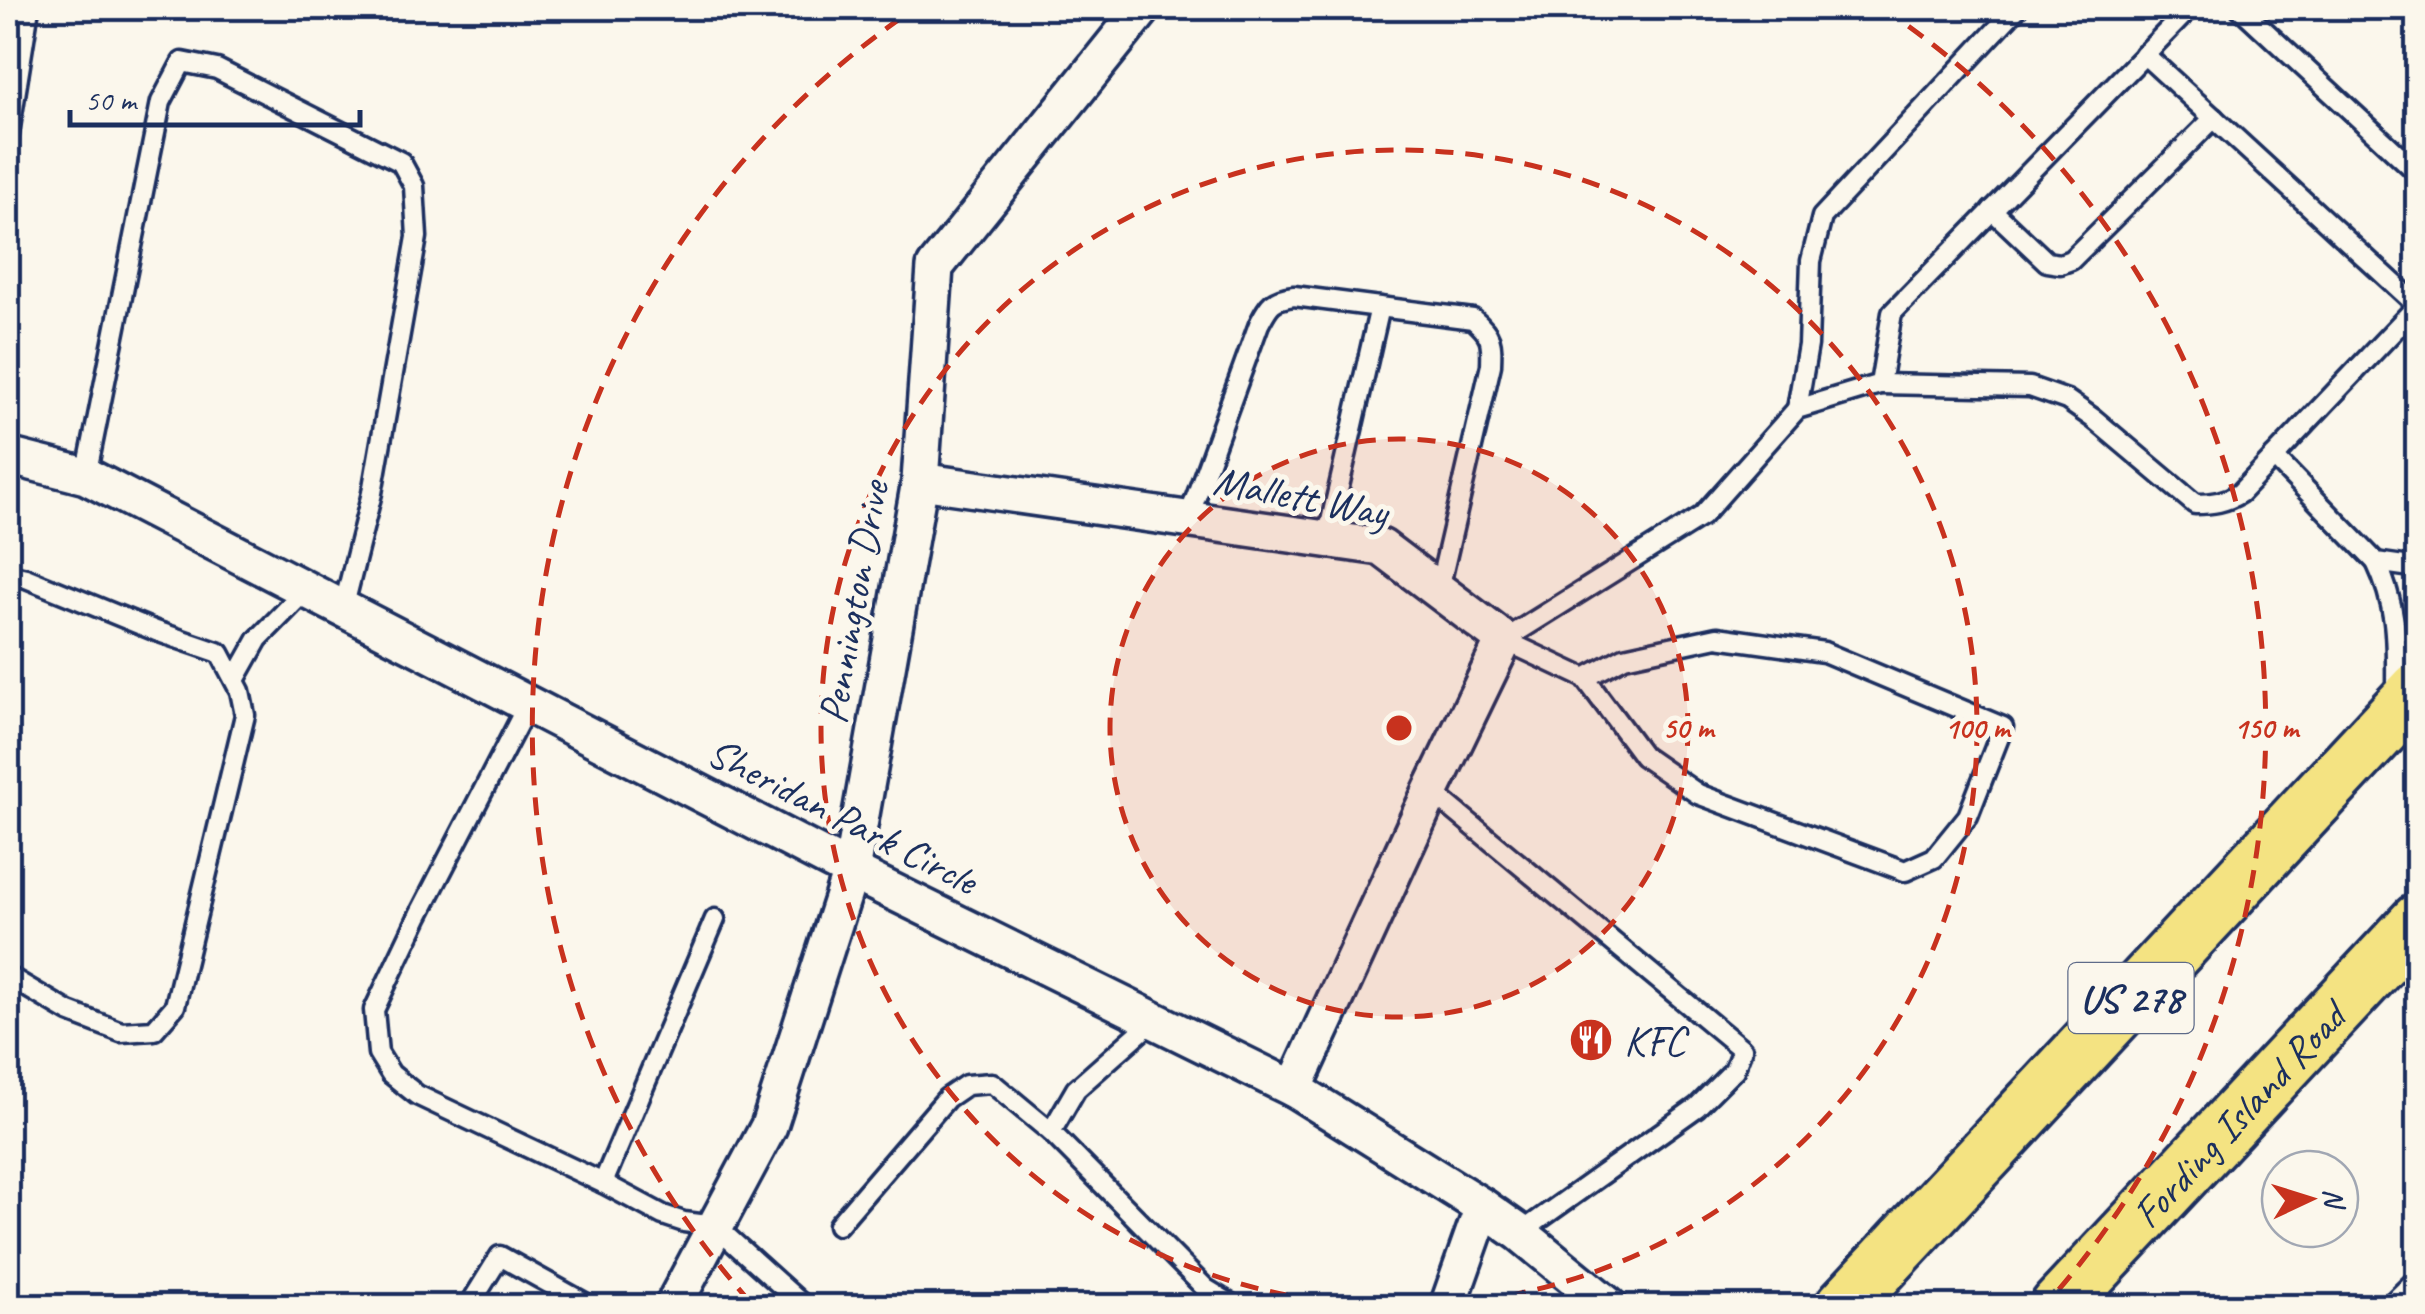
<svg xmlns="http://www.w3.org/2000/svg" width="2425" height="1314" font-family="Caveat,sans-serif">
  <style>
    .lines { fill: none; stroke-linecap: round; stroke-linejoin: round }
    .lane-casing { stroke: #1b2f5e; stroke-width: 25 }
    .street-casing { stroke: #1b2f5e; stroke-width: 42 }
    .highway-casing { stroke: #1b2f5e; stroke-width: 62 }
    .lane { stroke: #fbf7ec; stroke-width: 18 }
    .street { stroke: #fbf7ec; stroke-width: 35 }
    .highway { stroke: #f4e382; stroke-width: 55 }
    .ring { fill: none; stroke: #c8321e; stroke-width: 5; stroke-dasharray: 18 12 }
    .labels { text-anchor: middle; stroke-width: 10; stroke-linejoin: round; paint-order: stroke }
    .shield { fill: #fbf7ec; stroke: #5e6b89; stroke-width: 2.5 }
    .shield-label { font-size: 40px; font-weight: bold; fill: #1b2f5e }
    .street-label { font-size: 42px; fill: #1b2f5e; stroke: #fbf7ec }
    .poi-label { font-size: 42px; fill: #1b2f5e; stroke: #fbf7ec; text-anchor: start }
    .centre { fill: #c8321e; stroke: #fbf7ec; stroke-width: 5 }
    .ring-label { font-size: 30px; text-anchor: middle; font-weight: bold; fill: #c8321e; stroke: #fbf7ec; stroke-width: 10; stroke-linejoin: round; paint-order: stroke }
  </style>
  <rect width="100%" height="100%" fill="#fbf7ec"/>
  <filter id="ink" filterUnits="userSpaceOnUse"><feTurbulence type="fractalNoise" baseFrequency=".01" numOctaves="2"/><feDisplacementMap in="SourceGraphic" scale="20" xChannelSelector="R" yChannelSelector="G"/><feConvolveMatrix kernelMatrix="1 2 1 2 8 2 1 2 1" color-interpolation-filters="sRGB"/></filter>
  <g filter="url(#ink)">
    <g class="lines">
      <g class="lane-casing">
        <g id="lane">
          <polyline points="2240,8 2418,173"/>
          <polyline points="2144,54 2417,305"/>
          <polyline points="8,140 29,8"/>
          <polyline points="1992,210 2047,262 2060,264 2071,260 2214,118"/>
          <path d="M1880,384L2030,387L2067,400L2094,419L2195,504C2212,504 2226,502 2240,493L2418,305"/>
          <polyline points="1797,409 1808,345 1811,261 1822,217 2017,8"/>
          <polyline points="2274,457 2376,562"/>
          <polyline points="86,476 161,102 182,62 217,69 401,162 414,186 417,237 372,493 343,609"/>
          <path d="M1188,519L1259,324C1269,305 1271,299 1294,296L1473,319C1492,335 1492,341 1491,365L1439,589"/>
          <polyline points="1327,539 1380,307"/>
          <polyline points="8,574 26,578 156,631 220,653 240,691 245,715 175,1006 154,1030 121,1032 69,1012 8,976"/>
          <polyline points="1504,640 1585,678 1643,756 1698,794 1905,871 1934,858 1968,816 2003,727 1824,652 1717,637 1624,657 1585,678"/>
          <polyline points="1504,640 1702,516 1797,409 1880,384 1892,313 2190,8"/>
          <polyline points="235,680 258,639 306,590"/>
          <path d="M2396,696C2396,644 2399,611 2376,562L2418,568"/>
          <polyline points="528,704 419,915 374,1010 378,1053 391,1074 417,1095 603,1183 663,1215 684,1222 715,1226 804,1306"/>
          <polyline points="1431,791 1742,1049 1734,1070 1697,1107 1520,1233"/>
          <polyline points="1154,1020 1076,1089 1051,1132 1206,1289 1234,1306"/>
          <polyline points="603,1183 715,919"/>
          <polyline points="838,1225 947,1098 966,1085 992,1083 1051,1132"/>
          <polyline points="469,1306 500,1256 590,1306"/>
          <polyline points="2389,1306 2418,1278"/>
        </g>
      </g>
      <g class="street-casing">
        <g id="street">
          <polyline points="8,456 86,476 851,871 1294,1089 1483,1207 1520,1233 1609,1306"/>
          <polyline points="920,481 1381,547 1504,640 1431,791 1294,1089"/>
          <polyline points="673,1306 769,1126 851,871 920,481 935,267 1143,8"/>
          <polyline points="1448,1306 1483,1207"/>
        </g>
      </g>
      <g class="highway-casing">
        <g id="highway">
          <polyline points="1844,1306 2418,690"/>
          <path id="s1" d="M2059,1306L2418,922"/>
        </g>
      </g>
      <use href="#lane" class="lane"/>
      <use href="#street" class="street"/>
      <use href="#highway" class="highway"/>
    </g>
  </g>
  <circle cx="1399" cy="728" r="289" fill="#c8321e" fill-opacity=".12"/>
  <g class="ring">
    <circle cx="1399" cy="728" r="289"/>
    <circle cx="1399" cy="728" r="578"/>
    <path d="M750 1302A867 867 0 0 1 914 9M1884 9A867 867 0 0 1 2048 1302"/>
  </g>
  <defs>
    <g id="restaurant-disc" transform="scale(2.25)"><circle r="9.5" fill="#c8321e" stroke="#fbf7ec"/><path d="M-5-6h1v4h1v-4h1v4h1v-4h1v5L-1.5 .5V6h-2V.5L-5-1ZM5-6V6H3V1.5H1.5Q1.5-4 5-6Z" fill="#fff"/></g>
  </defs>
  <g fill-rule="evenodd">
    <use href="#restaurant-disc" x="1591" y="1040"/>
  </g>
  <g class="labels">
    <rect class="shield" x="2068.5" y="963" width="125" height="70" rx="8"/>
    <g class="shield-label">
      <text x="2131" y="1012">US 278</text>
    </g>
    <g class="street-label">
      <text transform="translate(1301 495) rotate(11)" y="15">Mallett Way</text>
      <text transform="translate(852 602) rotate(-80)" y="15">Pennington Drive</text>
      <text transform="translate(843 815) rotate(27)" y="15">Sheridan Park Circle</text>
      <text dy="15" stroke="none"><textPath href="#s1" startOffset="262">Fording Island Road</textPath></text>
    </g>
    <g class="poi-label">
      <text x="1624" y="1055">KFC</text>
    </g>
  </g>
  <circle cx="1399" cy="728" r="15" class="centre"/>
  <g class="ring-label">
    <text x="1688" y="738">50 m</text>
    <text x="1977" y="738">100 m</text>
    <text x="2266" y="738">150 m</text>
  </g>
  <rect width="2425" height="1314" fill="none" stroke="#fbf7ec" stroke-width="40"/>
  <rect x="20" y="20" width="2385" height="1274" fill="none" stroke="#1b2f5e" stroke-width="4" filter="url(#ink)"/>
  <g transform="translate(2310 1199) rotate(86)"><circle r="48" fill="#fbf7ec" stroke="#a1a7b3" stroke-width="2.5"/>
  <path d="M0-8L18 38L0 25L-18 38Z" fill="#c8321e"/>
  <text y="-15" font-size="28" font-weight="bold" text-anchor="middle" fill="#1b2f5e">N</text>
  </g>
  <path d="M70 110v15h290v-15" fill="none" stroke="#1b2f5e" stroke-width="5"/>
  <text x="85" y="110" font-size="30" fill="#1b2f5e" stroke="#fbf7ec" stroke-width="8" paint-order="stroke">50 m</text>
</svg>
